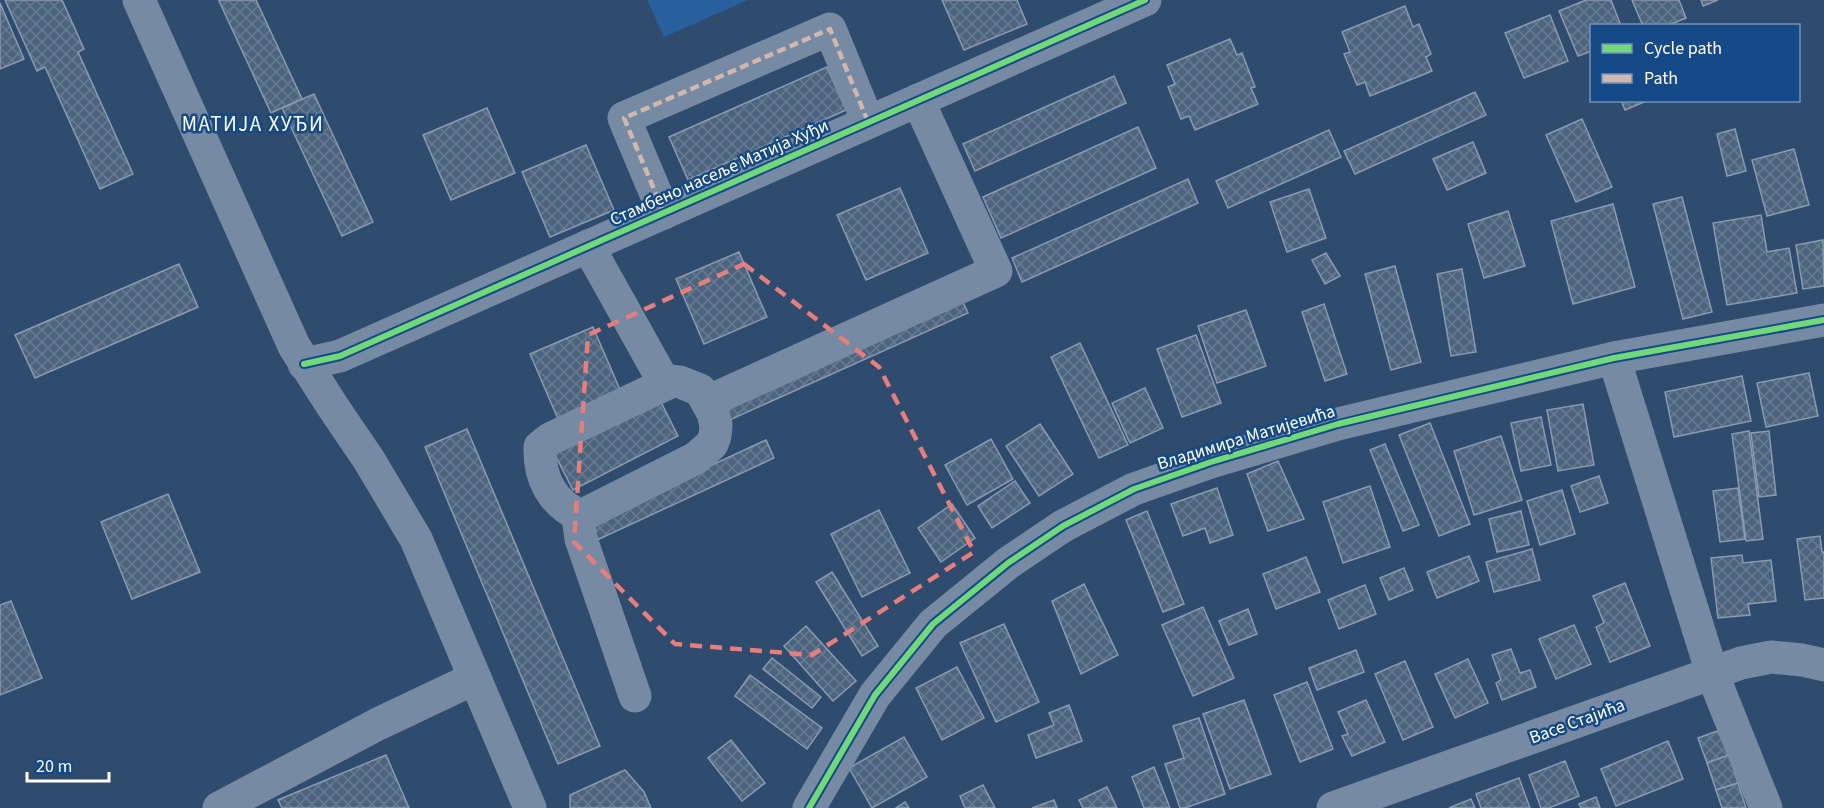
<svg xmlns="http://www.w3.org/2000/svg" width="1824" height="808" font-family="'Source Sans 3',sans-serif">
  <style>
    .grass { fill: #28609e }
    .building { fill: url(#building-cross-hatch); stroke: #8a9bb1; stroke-width: 1.5 }
    .lines { fill: none; stroke-linecap: round; stroke-linejoin: round }
    .minor { stroke: #768ba3; stroke-width: 33 }
    .quiet { stroke: #d1b7ad; stroke-width: 4.5; stroke-dasharray: 9 4.5; stroke-linecap: butt }
    .cycleway-casing { stroke: #154987; stroke-width: 10 }
    .cycleway { stroke: #71d979; stroke-width: 6 }
    .marked { fill: none; stroke: #e67e7e; stroke-width: 4.5; stroke-dasharray: 12 8; stroke-linejoin: round }
    .labels { text-anchor: middle; stroke-width: 5; stroke-linejoin: round; paint-order: stroke }
    .street-label { font-size: 18px; fill: #fff; stroke: #154987 }
    .quarter-label { font-size: 21px; letter-spacing: 1.5px; fill: #fff; stroke: #154987 }
  </style>
  <defs>
    <pattern id="building-cross-hatch" width="8" height="8" patternUnits="userSpaceOnUse" patternTransform="scale(1.5)"><rect width="8" height="8" fill="#4d647f"/><path d="M0 0l8 8M0 8l8-8" fill="none" stroke="#687b92"/></pattern>
  </defs>
  <rect width="100%" height="100%" fill="#2f4b6d"/>
  <polygon class="grass" points="647,0 748,0 664,37"/>
  <g class="building">
    <polygon points="5,0 62,0 84,49 78,52 133,174 100,189 45,67 37,71"/>
    <polygon points="222,0 256,0 302,99 271,113 219,1"/>
    <polygon points="942,0 1017,0 1027,24 964,50"/>
    <polygon points="1586,0 1611,0 1621,26 1592,26 1592,51 1578,56 1559,11"/>
    <polygon points="1632,0 1679,0 1686,18 1666,26 1643,26"/>
    <polygon points="1701,0 1718,0 1703,6"/>
    <polygon points="0,3 24,59 0,69"/>
    <polygon points="1405,6 1413,27 1419,24 1431,54 1426,57 1432,71 1370,96 1365,82 1357,85 1344,54 1350,52 1342,32"/>
    <polygon points="1550,15 1568,61 1524,78 1505,33"/>
    <polygon points="1230,39 1237,55 1242,53 1255,87 1251,88 1258,104 1195,130 1189,116 1181,119 1168,87 1175,84 1167,65"/>
    <polygon points="827,67 846,110 688,180 669,137"/>
    <polygon points="1114,76 1126,103 975,171 963,144"/>
    <polygon points="1475,92 1486,115 1355,174 1344,151"/>
    <polygon points="314,94 373,222 342,236 282,108"/>
    <polygon points="1621,100 1649,100 1625,110"/>
    <polygon points="487,108 515,173 451,200 423,135"/>
    <polygon points="1582,119 1612,187 1576,202 1546,135"/>
    <polygon points="1138,127 1156,168 1001,238 983,197"/>
    <polygon points="1735,129 1746,171 1727,176 1717,134"/>
    <polygon points="1329,130 1341,157 1228,208 1216,181"/>
    <polygon points="1473,142 1486,173 1447,190 1433,159"/>
    <polygon points="586,145 614,210 550,237 522,172"/>
    <polygon points="1794,149 1809,205 1767,216 1752,160"/>
    <polygon points="1188,179 1198,203 1022,282 1012,258"/>
    <polygon points="900,188 928,253 866,280 837,215"/>
    <polygon points="1309,189 1326,238 1287,252 1270,202"/>
    <polygon points="1682,197 1712,312 1683,319 1653,204"/>
    <polygon points="1613,204 1635,287 1573,304 1551,221"/>
    <polygon points="1508,211 1525,266 1484,278 1468,224"/>
    <polygon points="1761,215 1767,252 1789,248 1797,293 1727,305 1713,223"/>
    <polygon points="1823,240 1824,286 1803,289 1796,245"/>
    <polygon points="739,252 767,317 704,344 676,279"/>
    <polygon points="1326,253 1340,276 1325,284 1312,260"/>
    <polygon points="179,264 198,307 35,378 15,335"/>
    <polygon points="1395,266 1421,362 1391,370 1365,274"/>
    <polygon points="1462,269 1476,352 1451,356 1437,274"/>
    <polygon points="959,294 968,313 725,422 716,403"/>
    <polygon points="1324,304 1347,374 1325,381 1302,312"/>
    <polygon points="1246,310 1266,366 1217,383 1198,326"/>
    <polygon points="593,327 621,392 558,419 530,354"/>
    <polygon points="1196,335 1221,403 1182,417 1157,349"/>
    <polygon points="1080,343 1128,445 1099,458 1051,357"/>
    <polygon points="1809,373 1818,416 1766,427 1757,383"/>
    <polygon points="1742,376 1751,421 1674,437 1665,392"/>
    <polygon points="1145,388 1163,428 1130,443 1112,403"/>
    <polygon points="657,394 678,436 573,490 552,449"/>
    <polygon points="1583,404 1594,465 1558,471 1547,410"/>
    <polygon points="1541,417 1551,465 1521,471 1511,423"/>
    <polygon points="1430,423 1470,524 1439,536 1399,435"/>
    <polygon points="1040,424 1073,474 1039,496 1006,446"/>
    <polygon points="467,429 600,746 558,764 425,447"/>
    <polygon points="1749,431 1763,539 1746,541 1732,434"/>
    <polygon points="1769,431 1776,495 1759,497 1751,433"/>
    <polygon points="1501,436 1522,500 1474,515 1454,451"/>
    <polygon points="991,439 1013,479 967,505 945,465"/>
    <polygon points="766,440 774,458 597,540 589,522"/>
    <polygon points="1385,444 1419,525 1403,531 1370,450"/>
    <polygon points="1278,461 1304,519 1268,531 1247,474"/>
    <polygon points="1599,476 1608,503 1580,512 1571,486"/>
    <polygon points="1015,481 1030,503 992,528 978,506"/>
    <polygon points="1370,486 1390,547 1343,563 1323,502"/>
    <polygon points="1217,488 1233,535 1210,543 1205,528 1183,536 1171,504"/>
    <polygon points="1738,488 1745,539 1720,542 1713,491"/>
    <polygon points="1562,490 1575,534 1540,545 1527,501"/>
    <polygon points="168,494 200,572 132,599 101,522"/>
    <polygon points="952,504 975,538 941,562 918,528"/>
    <polygon points="879,510 910,573 862,597 831,534"/>
    <polygon points="1147,511 1184,604 1163,612 1126,520"/>
    <polygon points="1521,511 1529,545 1497,552 1489,519"/>
    <polygon points="1820,536 1822,552 1824,552 1824,598 1805,600 1797,539"/>
    <polygon points="1532,549 1540,580 1494,592 1486,562"/>
    <polygon points="1742,555 1743,563 1771,560 1776,601 1748,604 1750,615 1718,618 1711,558"/>
    <polygon points="1469,556 1479,581 1437,598 1427,572"/>
    <polygon points="1306,557 1320,592 1276,609 1263,574"/>
    <polygon points="1404,568 1413,590 1389,600 1380,578"/>
    <polygon points="832,572 878,646 862,656 816,582"/>
    <polygon points="1625,583 1650,646 1610,662 1596,627 1604,623 1593,596"/>
    <polygon points="1084,584 1118,655 1081,674 1052,601"/>
    <polygon points="1365,585 1376,614 1339,629 1328,600"/>
    <polygon points="11,601 42,678 0,695 0,605"/>
    <polygon points="1203,607 1234,678 1193,696 1162,625"/>
    <polygon points="1248,609 1257,634 1229,645 1219,621"/>
    <polygon points="1004,624 1039,702 996,722 960,643"/>
    <polygon points="1574,625 1591,664 1556,679 1539,639"/>
    <polygon points="806,626 856,681 833,701 784,646"/>
    <polygon points="1511,649 1520,673 1530,670 1536,687 1502,700 1496,683 1501,680 1492,655"/>
    <polygon points="1356,650 1364,672 1317,690 1309,668"/>
    <polygon points="772,658 821,697 812,708 763,669"/>
    <polygon points="1468,659 1488,703 1455,718 1435,674"/>
    <polygon points="1405,661 1433,727 1403,740 1375,674"/>
    <polygon points="957,667 984,718 942,740 916,688"/>
    <polygon points="750,675 822,728 807,749 735,696"/>
    <polygon points="1307,682 1333,749 1300,762 1274,695"/>
    <polygon points="1244,700 1271,774 1230,789 1203,714"/>
    <polygon points="1366,700 1385,742 1352,756 1342,736 1348,734 1338,712"/>
    <polygon points="1069,705 1082,741 1036,758 1028,735 1054,725 1049,713"/>
    <polygon points="1199,718 1225,794 1185,808 1180,808 1165,764 1184,758 1173,726"/>
    <polygon points="1720,730 1729,755 1707,763 1698,738"/>
    <polygon points="904,737 927,777 872,808 849,768"/>
    <polygon points="731,740 765,783 742,801 708,758"/>
    <polygon points="1668,741 1683,779 1616,806 1601,769"/>
    <polygon points="386,755 409,808 282,808 278,800"/>
    <polygon points="1729,755 1738,783 1716,790 1707,763"/>
    <polygon points="1565,761 1579,796 1549,808 1541,808 1529,775"/>
    <polygon points="1154,767 1170,808 1144,808 1132,777"/>
    <polygon points="625,770 644,792 651,808 570,808 570,795"/>
    <polygon points="1519,778 1530,808 1481,808 1476,794"/>
    <polygon points="1738,783 1746,808 1722,808 1716,790"/>
    <polygon points="983,785 995,808 965,808 960,796"/>
    <polygon points="1107,787 1117,808 1083,808 1079,800"/>
    <polygon points="1596,797 1600,808 1581,808 1579,804"/>
    <polygon points="1471,799 1475,808 1449,808"/>
    <polygon points="1054,800 1057,808 1032,808"/>
    <polygon points="905,802 909,808 896,808"/>
  </g>
  <g class="lines">
    <g class="minor">
      <polyline points="139,0 294,346 333,407 369,460 416,539 530,808"/>
      <polyline points="664,213 624,118 830,29 868,122"/>
      <polyline points="588,246 665,384"/>
      <polyline points="1614,358 1712,673 1766,808"/>
      <polyline points="304,364 340,356 1145,0"/>
      <path d="M672,381L680,382L700,390L707,402L713,413L716,425L715,436L712,444L696,458L581,516C552,503 539,478 540,447L550,439Z"/>
      <polyline points="707,402 996,271 918,100"/>
      <polyline points="581,516 579,524 581,539 635,696"/>
      <polyline points="219,808 378,724 475,678"/>
      <polyline points="809,808 875,695 933,624 1008,563 1063,526 1134,489 1211,462 1338,424 1614,358 1824,320"/>
      <polyline points="1333,808 1741,663 1771,657 1802,660 1824,665"/>
    </g>
    <polyline class="quiet" points="664,213 624,118 830,29 868,122"/>
    <g class="cycleway-casing">
      <g id="cycleway">
        <polyline points="304,364 340,356 1145,0"/>
        <polyline points="809,808 875,695 933,624 1008,563 1063,526 1134,489 1211,462 1338,424 1614,358 1824,320"/>
      </g>
    </g>
    <use href="#cycleway" class="cycleway"/>
  </g>
  <path class="marked" d="M744,264L879,367L974,552L812,655L675,644L574,542L588,335Z"/>
  <g class="labels">
    <g class="street-label">
      <text transform="translate(719 172) rotate(-24)" y="6">Стамбено насеље Матија Хуђи</text>
      <text transform="translate(1246 437) rotate(-17)" y="6">Владимира Матијевића</text>
      <text transform="translate(1577 721) rotate(-20)" y="6">Васе Стајића</text>
    </g>
    <g class="quarter-label">
      <text x="253" y="131">МАТИЈА ХУЂИ</text>
    </g>
  </g>
  <rect x="1590" y="24" width="210" height="78" fill="#154987" stroke="#7392b7" stroke-width="1.5"/>
  <rect x="1602" y="44" width="30" height="9" fill="#71d979" stroke="#7392b7" stroke-width="1.5"/>
  <text x="1644" y="54" font-size="18" fill="#ffffff">Cycle path</text>
  <rect x="1602" y="74" width="30" height="9" fill="#d1b7ad" stroke="#7392b7" stroke-width="1.5"/>
  <text x="1644" y="84" font-size="18" fill="#ffffff">Path</text>
  <path d="M27 772v9h82v-9" fill="none" stroke="#ffffff" stroke-width="3"/>
  <text x="36" y="772" font-size="18" fill="#ffffff" stroke="#154987" stroke-width="4.5" paint-order="stroke">20 m</text>
</svg>
